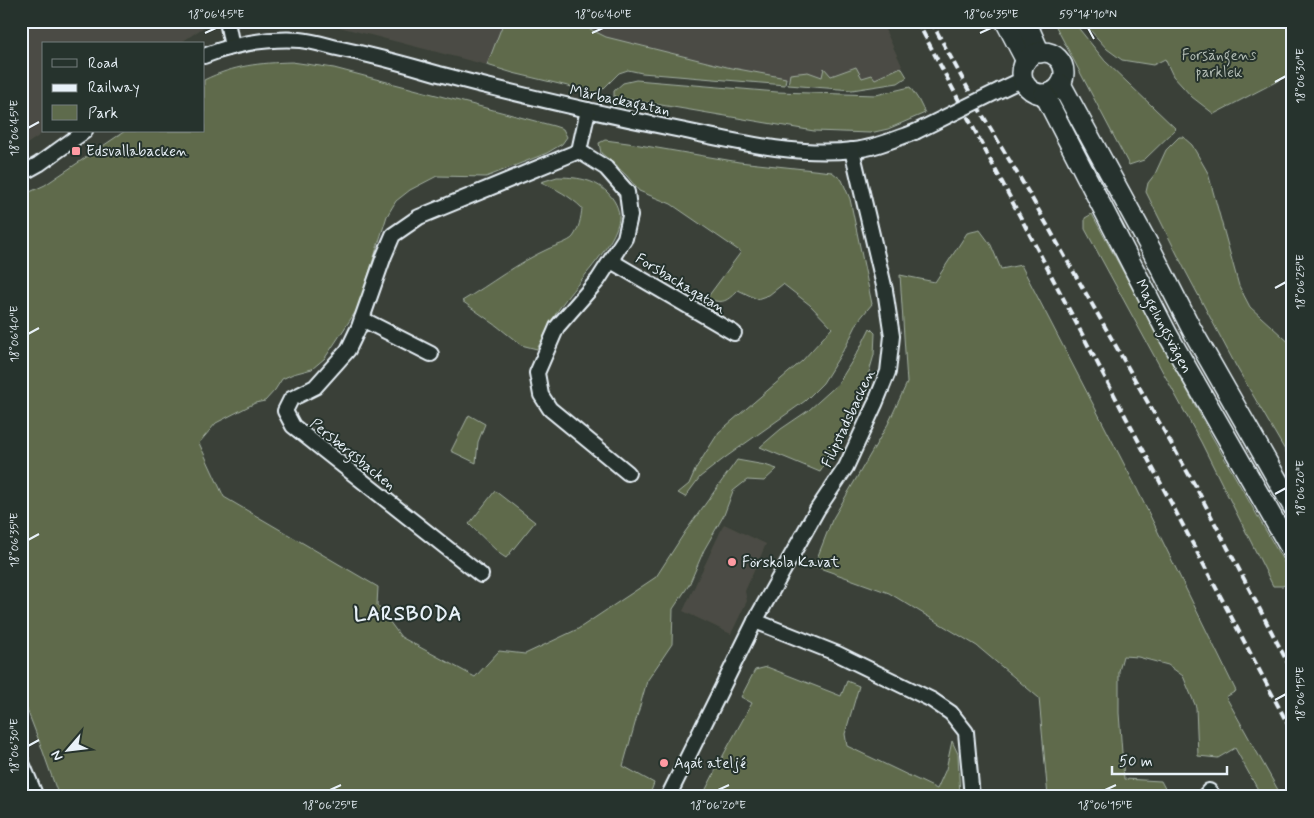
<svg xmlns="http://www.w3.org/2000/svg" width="1314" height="818" font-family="Mynerve,sans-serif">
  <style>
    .built { fill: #4b4c44 }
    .green { fill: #5e6b4c; stroke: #a3aea2 }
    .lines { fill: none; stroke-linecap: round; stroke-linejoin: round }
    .minor-casing { stroke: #e8f1f8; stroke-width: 18 }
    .secondary-casing { stroke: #e8f1f8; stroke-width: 22 }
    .minor { stroke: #26332d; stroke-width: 14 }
    .secondary { stroke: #26332d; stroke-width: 19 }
    .rail { stroke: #e8f1f8; stroke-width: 4; stroke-dasharray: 8 4; stroke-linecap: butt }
    .minor-bridge-casing { stroke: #e8f1f8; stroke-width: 18; stroke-linecap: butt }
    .minor-bridge { stroke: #26332d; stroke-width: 14 }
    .ticks { fill: none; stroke: #e8f1f8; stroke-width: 2 }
    .poi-dot { fill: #ff9aa2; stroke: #26332d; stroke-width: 2 }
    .labels { text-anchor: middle; stroke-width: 4; stroke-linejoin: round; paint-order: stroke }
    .park-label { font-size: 15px; fill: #b1bbb3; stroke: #26332d }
    .street-label { font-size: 15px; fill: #e8f1f8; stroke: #26332d }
    .poi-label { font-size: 15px; fill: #e8f1f8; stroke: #26332d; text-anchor: start }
    .district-label { font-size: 20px; font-weight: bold; letter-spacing: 1px; fill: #e8f1f8; stroke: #26332d }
    .neatline { fill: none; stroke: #e8f1f8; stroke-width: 2 }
    .ticks-label { font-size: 12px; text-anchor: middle; fill: #e8f1f8 }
  </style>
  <rect width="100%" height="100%" fill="#3a4038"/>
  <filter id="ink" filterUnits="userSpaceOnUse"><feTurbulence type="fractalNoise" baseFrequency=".02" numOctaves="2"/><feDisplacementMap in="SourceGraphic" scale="10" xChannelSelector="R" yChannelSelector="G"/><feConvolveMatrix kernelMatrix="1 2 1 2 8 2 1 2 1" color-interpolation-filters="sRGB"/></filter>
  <g filter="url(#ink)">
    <g class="built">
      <polygon points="21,21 246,21 204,27 179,44 44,44 44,131 46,131 21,148"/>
      <polygon points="316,21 504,21 487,65"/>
      <polygon points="538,21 881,21 903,68 861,86 819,80 793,80 727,67 606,37 584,26 550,23"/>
      <polygon points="724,524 766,544 745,591 747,601 731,634 683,611"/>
    </g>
    <g class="green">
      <polygon points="504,21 538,21 550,23 584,26 606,37 727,67 786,78 785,85 642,73 628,70 619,73 601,91 593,92 513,73 487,65"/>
      <polygon points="1053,21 1075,21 1076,25 1105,61 1176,129 1144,160 1129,165"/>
      <polygon points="1086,21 1293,21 1293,73 1214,114 1192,97 1173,76 1165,59 1153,65 1122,60 1107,49 1090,30"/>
      <path d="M292,62L334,68L554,126L563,129L567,137L562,144L547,153L486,177L437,176L410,190L396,201L387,216L358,308L325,358L312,369L293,374L282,379L275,390L265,401L255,403L216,423L199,443L224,497L378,587L377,605L401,637L475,677L499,651L525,654L578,629L656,577L685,532L737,460L765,465L777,469L764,481L747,480L733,491L724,515L704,550L689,585L673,609L672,644L647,681L623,766L654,783L649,797H59L41,746L21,694V196L45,185L125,131H204V80C235,65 259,63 292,62Z"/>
      <polygon points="856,67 862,78 872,75 875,79 901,67 907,77 898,83 852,90 788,85 790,74 808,72 822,77 824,68 831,76"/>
      <polygon points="636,80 777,92 876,95 910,87 918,99 925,113 888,129 870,133 814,131 614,97 614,91 623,83"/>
      <polygon points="1179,137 1183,137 1192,145 1208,173 1239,286 1250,307 1293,346 1293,464 1236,366 1186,272 1146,192 1148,183 1155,174 1166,150"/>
      <path d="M605,140L628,143L739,162L832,172L842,180L850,199L872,304L859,320L846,346L823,383L805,401L726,457L700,477L685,497L678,493L689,484L696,468L719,432L802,361L832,328L810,305L783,284L769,295L757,299L738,290C727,301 723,305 707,298L741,252L671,204L639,191L627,176L611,161L601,153L599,143Z"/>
      <path d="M557,177C575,177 594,179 607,192C614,199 620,209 619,219C615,245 582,277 566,299C554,314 546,332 537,349L521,345L497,326L462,301C491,284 517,263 548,249C554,246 569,242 573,237C579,229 581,218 582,208C570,196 556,189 541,182Z"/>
      <polygon points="1092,214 1210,433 1293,578 1283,586 1273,586 1201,442 1085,229 1085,218"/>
      <polygon points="980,230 991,245 1001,269 1021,265 1136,487 1236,691 1226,697 1282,797 1262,797 1235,748 1218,758 1198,756 1196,707 1183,676 1168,665 1138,657 1123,656 1119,671 1119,713 1124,779 1161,781 1169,796 1168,797 1048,797 1039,698 977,646 889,593 814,566 832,520 888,424 907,383 900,275 935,282 967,233"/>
      <polygon points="870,328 875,333 874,355 860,403 847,431 820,472 760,447 781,429 809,410 838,384 860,348"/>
      <polygon points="469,415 485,424 478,442 476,463 451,451"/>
      <polygon points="495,491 535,522 506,558 500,554 469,524"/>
      <polygon points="767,667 841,696 847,681 859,686 845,734 847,746 937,789 946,769 952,741 958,754 960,797 702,797 725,752 752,703 741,697 755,670"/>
    </g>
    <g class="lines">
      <g class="minor-casing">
        <g id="minor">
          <polyline points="227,21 232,47"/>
          <path d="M204,56C234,44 267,38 300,40C312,41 325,45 337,48C371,55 405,64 439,74C516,94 593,112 671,128C730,140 793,157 854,150C875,148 895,139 915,132"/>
          <polyline points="1000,90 1023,79"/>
          <polyline points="579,151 606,168 627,192 630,216 625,238 598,280 557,327 537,373 541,395 550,409 628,473"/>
          <polyline points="21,174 39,164 85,131"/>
          <polyline points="611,261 734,333"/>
          <polyline points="362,319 431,354"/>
          <polyline points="481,575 293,426 285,411 291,399 315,387 348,350 359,327 384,256 393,235 419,217 579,151 588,110"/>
          <polyline points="755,621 838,654 932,700 951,713 966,732 972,797"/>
          <polyline points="21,761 36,797"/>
          <polyline points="668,797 755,621 817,510 846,467 875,404 888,372 892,336 885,290 852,150"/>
          <polyline points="1204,797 1209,791 1214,797"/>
        </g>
      </g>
      <g class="secondary-casing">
        <g id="secondary">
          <polyline points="1005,21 1026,61"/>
          <polyline points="1026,21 1040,53"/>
          <circle cx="1043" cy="73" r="21"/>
          <polyline points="1061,84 1152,251 1192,330 1293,507"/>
          <polyline points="1044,94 1168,335 1293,553"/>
        </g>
      </g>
      <use href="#minor" class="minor"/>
      <use href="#secondary" class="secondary"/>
      <g class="rail">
        <polyline points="917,21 1293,734"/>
        <polyline points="931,21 979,109 1030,195 1197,489 1293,673"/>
      </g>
      <g class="minor-bridge-casing">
        <polyline id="minor-bridge" points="915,132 1000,90"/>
      </g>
      <use href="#minor-bridge" class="minor-bridge"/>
    </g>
  </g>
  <path class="ticks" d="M1088,28L1094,39M205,33L216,28M592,33L603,28M980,33L991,28M1275,82L1286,76M28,128L39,122M1275,288L1286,282M28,334L39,328M1275,494L1286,488M28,540L39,534M1275,700L1286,694M28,746L39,740M330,790L341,785M718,790L729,785M1105,790L1116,785"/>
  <g class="poi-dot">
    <rect x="71" y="146" width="10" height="10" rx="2.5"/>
    <circle cx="732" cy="562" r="5"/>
    <circle cx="664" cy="763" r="5"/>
  </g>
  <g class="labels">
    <g class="park-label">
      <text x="1219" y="60">Forsängens<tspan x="1219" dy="17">parklek</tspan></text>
    </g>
    <g class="street-label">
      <text transform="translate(620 100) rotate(12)" y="5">Mårbackagatan</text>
      <text transform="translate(681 283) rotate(31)" y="5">Forsbackagatan</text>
      <text transform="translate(1164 326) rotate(62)" y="5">Magelungsvägen</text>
      <text transform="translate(848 418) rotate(-65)" y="5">Filipstadsbacken</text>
      <text transform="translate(353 454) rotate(39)" y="5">Persbergsbacken</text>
    </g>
    <g class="poi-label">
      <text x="86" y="156">Edsvallabacken</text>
      <text x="742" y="567">Förskola Kavat</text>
      <text x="674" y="768">Agat ateljé</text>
    </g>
    <g class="district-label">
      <text x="408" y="620">LARSBODA</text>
    </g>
  </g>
  <rect width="1314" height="818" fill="none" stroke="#26332d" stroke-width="55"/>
  <rect x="42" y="42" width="162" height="90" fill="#26332d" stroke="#747f7e"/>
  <rect x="52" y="59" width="25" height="8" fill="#26332d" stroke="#747f7e"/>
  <text x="88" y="68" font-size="15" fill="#e8f1f8">Road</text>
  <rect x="52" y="84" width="25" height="8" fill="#e8f1f8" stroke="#747f7e"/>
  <text x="88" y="92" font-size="15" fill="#e8f1f8">Railway</text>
  <rect x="52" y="105" width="25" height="15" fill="#5e6b4c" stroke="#747f7e"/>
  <text x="88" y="118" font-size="15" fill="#e8f1f8">Park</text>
  <g transform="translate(68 750) rotate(242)" stroke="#26332d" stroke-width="4" paint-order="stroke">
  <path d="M0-4L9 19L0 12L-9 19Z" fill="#e8f1f8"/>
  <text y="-8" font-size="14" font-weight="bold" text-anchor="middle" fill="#e8f1f8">N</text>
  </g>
  <path d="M1112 766v8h115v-8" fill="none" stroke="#e8f1f8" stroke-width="2.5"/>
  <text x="1119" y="766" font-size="15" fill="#e8f1f8" stroke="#26332d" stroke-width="4" paint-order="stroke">50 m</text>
  <rect x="28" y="28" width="1258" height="762" class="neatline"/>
  <g class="ticks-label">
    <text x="216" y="18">18°06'45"E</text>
    <text x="603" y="18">18°06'40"E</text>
    <text x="991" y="18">18°06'35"E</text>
    <text x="1088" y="18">59°14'10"N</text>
    <text transform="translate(1300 76) rotate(-90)" y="4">18°06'30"E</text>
    <text transform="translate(14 128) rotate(-90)" y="4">18°06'45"E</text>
    <text transform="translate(1300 282) rotate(-90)" y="4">18°06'25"E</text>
    <text transform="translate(14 334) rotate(-90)" y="4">18°06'40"E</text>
    <text transform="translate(1300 488) rotate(-90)" y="4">18°06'20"E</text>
    <text transform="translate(14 540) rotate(-90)" y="4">18°06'35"E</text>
    <text transform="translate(1300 694) rotate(-90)" y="4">18°06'15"E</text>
    <text transform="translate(14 746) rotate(-90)" y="4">18°06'30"E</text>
    <text x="330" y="809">18°06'25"E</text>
    <text x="718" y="809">18°06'20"E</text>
    <text x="1105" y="809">18°06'15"E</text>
  </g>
</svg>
